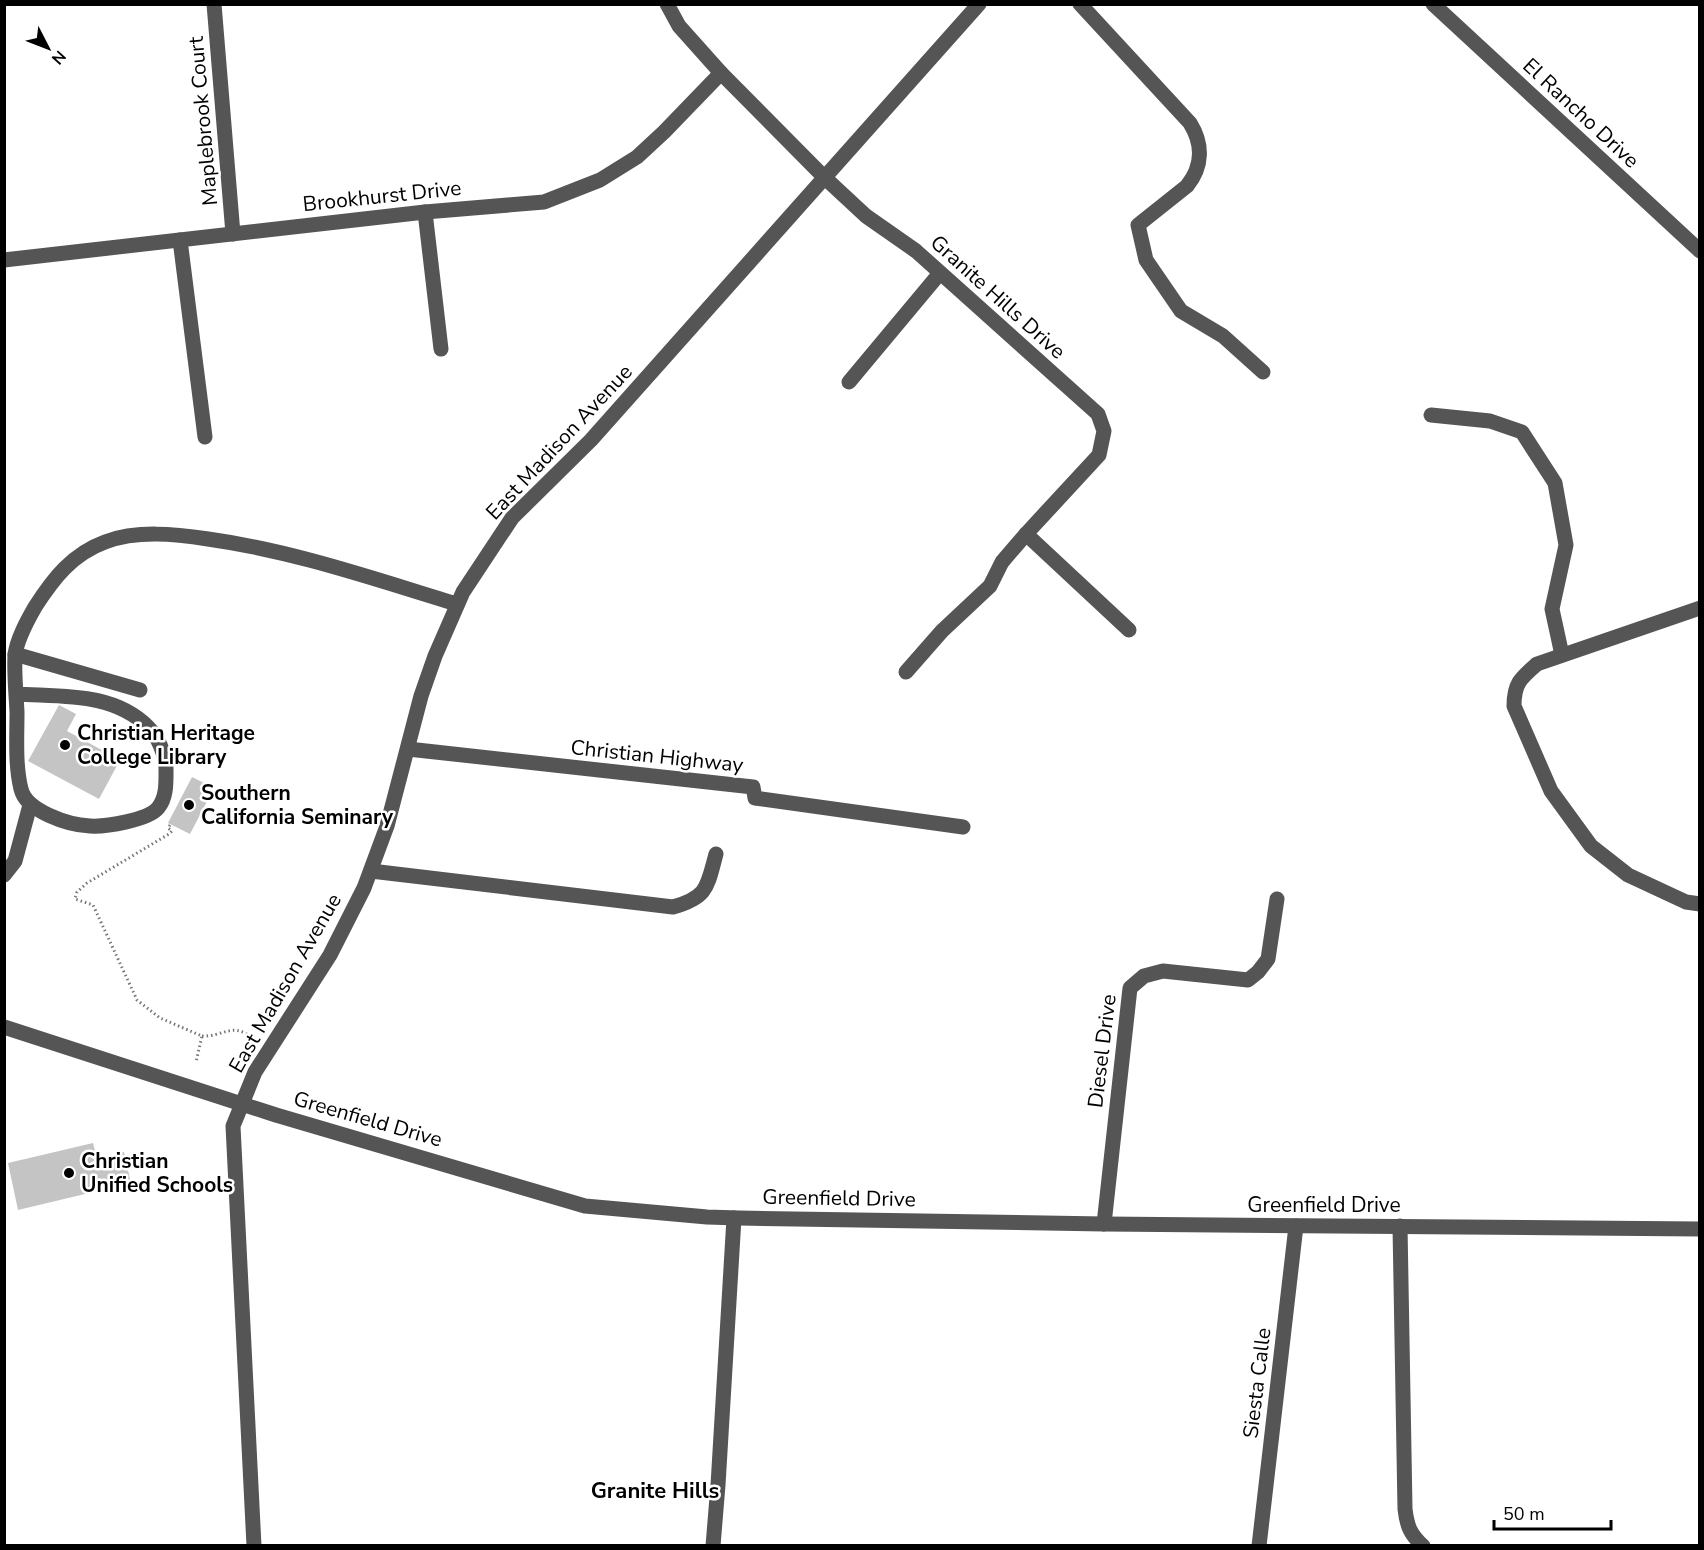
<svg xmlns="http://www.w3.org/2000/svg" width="1704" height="1550" font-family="'Nunito Sans',sans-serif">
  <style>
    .building { fill: #c4c4c4 }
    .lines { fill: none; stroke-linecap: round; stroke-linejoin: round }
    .path { stroke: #777; stroke-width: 3; stroke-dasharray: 1.5 3; stroke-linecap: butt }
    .minor { stroke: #555; stroke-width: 15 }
    .poi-dot { fill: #000; stroke: #fff; stroke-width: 2 }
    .labels { text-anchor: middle; stroke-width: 5; stroke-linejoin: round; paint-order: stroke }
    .street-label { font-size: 21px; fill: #000; stroke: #fff }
    .poi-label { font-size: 21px; font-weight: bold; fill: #000; stroke: #fff; text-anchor: start }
    .neighbourhood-label { font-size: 22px; font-weight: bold; fill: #000; stroke: #fff }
  </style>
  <rect width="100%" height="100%" fill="#fff"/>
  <g class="building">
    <polygon points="59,705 76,714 67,731 120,760 99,799 28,761"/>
    <polygon points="192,777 214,788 190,834 168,823"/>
    <polygon points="93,1143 97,1159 124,1152 131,1183 18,1210 8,1163"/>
  </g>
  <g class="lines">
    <g class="path">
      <polyline points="170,825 168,828 172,831 169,834 87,883 77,892 75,899 93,905 137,1000 160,1018 202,1036 196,1062"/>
      <path d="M202,1036C223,1037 231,1022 251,1037"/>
    </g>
    <g class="minor">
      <polyline points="214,4 233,234"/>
      <polyline points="667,4 679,26 721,73 824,177 866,216 916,251 1098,414 1104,431 1099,455 1026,534 1129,630"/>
      <path d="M1080,4L1190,123C1203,144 1203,166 1187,186L1138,225L1146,260L1181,311L1223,336L1263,372"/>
      <polyline points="1433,4 1700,251"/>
      <polyline points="425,212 441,349"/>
      <polyline points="180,240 205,437"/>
      <polyline points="4,260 425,212 544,202 600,180 637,157 664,132 721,73"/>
      <polyline points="849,382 940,273"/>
      <polyline points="1431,415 1490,421 1522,432 1555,483 1566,545 1552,609 1562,655"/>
      <path d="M1700,608L1537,664C1521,678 1514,683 1514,706L1551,791L1591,846L1628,875L1686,902L1700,904"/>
      <polyline points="15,654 140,690"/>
      <polyline points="906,672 942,631 990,586 1002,562 1026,534"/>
      <path d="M16,694C62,697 113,692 148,727C158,737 165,753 166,768C166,782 167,797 158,808C148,820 106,827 90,826C68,825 26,811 21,789C15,765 17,737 17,712C16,693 14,673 15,655C17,639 27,621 35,607C53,579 72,554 105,542C137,530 175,534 208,539C294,551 374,579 457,604"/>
      <polyline points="408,749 753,787 755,798 963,827"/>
      <path d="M371,871L673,907C708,897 707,887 716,854"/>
      <polyline points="4,875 15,861 30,805"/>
      <polyline points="4,1027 276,1115 585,1206 707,1217 739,1218 1104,1224 1700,1229"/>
      <polyline points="1104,1224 1130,988 1144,976 1163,971 1248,980 1258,972 1268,959 1277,899"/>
      <path d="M1400,1226L1405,1509C1407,1526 1410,1534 1423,1546"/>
      <polyline points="254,1546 233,1126 255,1072 330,955 364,888 387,826 421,696 435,656 463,592 512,518 591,440 979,4"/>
      <polyline points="713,1546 718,1485 734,1218"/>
      <polyline points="1259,1546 1296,1226"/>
    </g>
  </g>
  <g class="poi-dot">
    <circle cx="65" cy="745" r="6"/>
    <circle cx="189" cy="805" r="6"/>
    <circle cx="69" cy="1173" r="6"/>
  </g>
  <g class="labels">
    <g class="street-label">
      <text transform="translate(1581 113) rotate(43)" y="7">El Rancho Drive</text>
      <text transform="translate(203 121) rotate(-95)" y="7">Maplebrook Court</text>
      <text transform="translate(382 196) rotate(-6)" y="7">Brookhurst Drive</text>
      <text transform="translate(998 297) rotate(42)" y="7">Granite Hills Drive</text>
      <text transform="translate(559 442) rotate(-47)" y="7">East Madison Avenue</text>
      <text transform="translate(657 756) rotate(6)" y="7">Christian Highway</text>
      <text transform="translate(285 983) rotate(-60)" y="7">East Madison Avenue</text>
      <text transform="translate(1102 1051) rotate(-83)" y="7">Diesel Drive</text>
      <text transform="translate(368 1119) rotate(16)" y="7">Greenfield Drive</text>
      <text transform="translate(839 1198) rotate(1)" y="7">Greenfield Drive</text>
      <text x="1324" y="1212">Greenfield Drive</text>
      <text transform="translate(1257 1383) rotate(-83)" y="7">Siesta Calle</text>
    </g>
    <g class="poi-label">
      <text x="77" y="740">Christian Heritage<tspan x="77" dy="24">College Library</tspan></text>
      <text x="201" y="800">Southern<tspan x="201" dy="24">California Seminary</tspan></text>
      <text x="81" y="1168">Christian<tspan x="81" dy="24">Unified Schools</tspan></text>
    </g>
    <g class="neighbourhood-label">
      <text x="655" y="1498">Granite Hills</text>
    </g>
  </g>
  <rect width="1704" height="1550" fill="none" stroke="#000000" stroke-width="12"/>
  <g transform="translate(48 48) rotate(132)" stroke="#ffffff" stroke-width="4.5" paint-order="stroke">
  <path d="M0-4.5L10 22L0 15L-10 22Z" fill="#000000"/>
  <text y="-9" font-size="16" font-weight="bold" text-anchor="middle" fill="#000000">N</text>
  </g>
  <path d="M1494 1520v9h117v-9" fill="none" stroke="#000000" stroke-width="3"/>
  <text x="1503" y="1520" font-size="18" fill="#000000" stroke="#ffffff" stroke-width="4.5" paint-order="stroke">50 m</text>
</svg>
